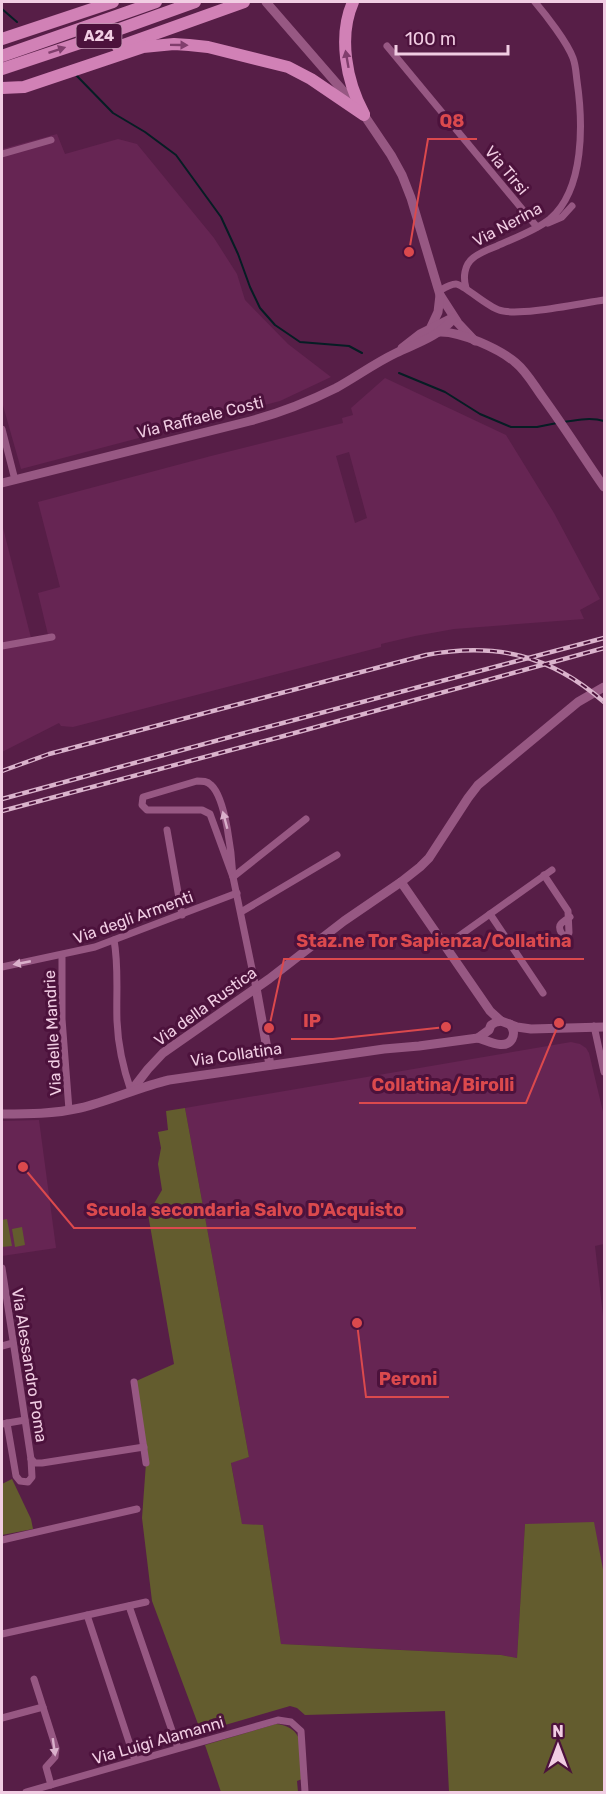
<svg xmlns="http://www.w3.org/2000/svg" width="606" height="1794" font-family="Rubik,sans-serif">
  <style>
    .built { fill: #662553; fill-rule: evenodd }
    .grass { fill: #635c2e }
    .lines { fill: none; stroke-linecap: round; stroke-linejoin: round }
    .stream { stroke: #061d24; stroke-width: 2 }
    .minor { stroke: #975883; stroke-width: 7 }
    .tertiary { stroke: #975883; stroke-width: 9 }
    .motorway { stroke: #d181b6; stroke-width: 12 }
    .rail-casing { stroke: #dab3cc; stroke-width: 4.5 }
    .rail { stroke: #4c123c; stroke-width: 2; stroke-dasharray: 7; stroke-linecap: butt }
    .oneway { fill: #813e6d }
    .oneway2 { fill: #dab0cb }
    .labels { text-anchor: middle; stroke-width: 6; stroke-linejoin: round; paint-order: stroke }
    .shield { fill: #4c123c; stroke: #c095b1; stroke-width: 1.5 }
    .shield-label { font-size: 15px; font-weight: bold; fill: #f1cde3 }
    .street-label { font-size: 16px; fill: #f1cde3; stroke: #4c123c }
    .leader { fill: none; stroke: #db494d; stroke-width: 2 }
    .callout-dot { fill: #db494d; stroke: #4c123c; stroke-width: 2 }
    .callout-label { font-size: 18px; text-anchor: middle; font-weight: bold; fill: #db494d; stroke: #4c123c; stroke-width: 6; stroke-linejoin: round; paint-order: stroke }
  </style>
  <rect width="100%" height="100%" fill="#571e47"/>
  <g class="built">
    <polygon points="57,134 65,154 118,139 137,144 214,238 237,274 245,300 288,344 331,377 280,401 21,469 2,402 2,149"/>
    <path d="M385,378L506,435L554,513L600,599L580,610L584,619L454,629L415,636L381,644V647L73,727L61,726L59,723L2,752V648L49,639L38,593L60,587L38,502L211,456L343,423L342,418L353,415L351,408ZM349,452L367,518L355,523L336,456Z"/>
    <polygon points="2,524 31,638 2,643"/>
    <polygon points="571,1042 580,1044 586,1048 589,1053 604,1116 604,1244 595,1246 604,1324 604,1577 525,1524 517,1658 501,1655 281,1644 263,1526 242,1525 231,1462 249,1457 185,1108"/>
    <polygon points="39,1120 56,1248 2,1256 2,1121"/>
  </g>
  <g class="grass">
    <polygon points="185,1108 249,1457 231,1463 242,1524 263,1525 281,1644 501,1655 517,1658 525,1524 594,1522 604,1575 604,1792 449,1792 445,1711 305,1715 297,1708 290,1706 201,1732 152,1601 142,1518 146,1463 134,1382 174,1364 148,1214 162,1190 158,1164 161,1148 158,1132 168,1130 166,1111"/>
    <polygon points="7,1219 12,1246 2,1247 2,1220"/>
    <polygon points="22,1227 25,1245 15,1247 12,1229"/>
    <polygon points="12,1479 31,1519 33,1529 2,1535 2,1484"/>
    <path d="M276,1724C308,1727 301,1756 302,1779L297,1781L298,1792H221L205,1745Z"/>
  </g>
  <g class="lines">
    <g class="stream">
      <polyline points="2,9 17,22"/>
      <polyline points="75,74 113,113 145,132 176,155 221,217 238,254 250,287 260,308 275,325 300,342 349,346 362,353"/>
      <polyline points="399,373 445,392 480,414 511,427 537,427 557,423"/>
      <path d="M563,422C576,420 591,417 604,421"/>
    </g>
    <g class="minor">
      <polyline points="387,46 537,227"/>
      <polyline points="2,154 51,140"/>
      <polyline points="548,223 562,217 572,206"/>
      <path d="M466,288C463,278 464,265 473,258C479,253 489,249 497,246C514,238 535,231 550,219C585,189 583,122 577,81C576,74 576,66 573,58C567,42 546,15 535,2"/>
      <path d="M439,291C444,288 450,284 456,284C463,284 486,306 499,310C517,317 582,303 604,300"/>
      <polyline points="2,429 15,480"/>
      <polyline points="2,646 52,637"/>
      <polyline points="167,830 182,915"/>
      <path d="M544,875L568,911L569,933L564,937C556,926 559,924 570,917"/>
      <path d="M233,877C232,857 226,798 211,785C207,781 203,781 197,781L143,797L142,805L147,810H202L210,814L233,877L256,988"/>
      <polyline points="233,877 306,819"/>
      <polyline points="241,912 337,855"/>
      <polyline points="490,914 543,993"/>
      <path d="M114,940C119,967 116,994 117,1021C118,1045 123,1068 131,1091"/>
      <polyline points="445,946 552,870"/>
      <polyline points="62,955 62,1019 69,1110"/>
      <polyline points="2,967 95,947 237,893"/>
      <polyline points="594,1026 604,1072"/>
      <polyline points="2,1268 31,1459 32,1477 28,1482 20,1481 16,1476 7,1423"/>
      <polyline points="2,1346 13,1343"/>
      <polyline points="134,1382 146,1463"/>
      <polyline points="2,1424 25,1420"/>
      <polyline points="31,1459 35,1463 42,1463 144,1447"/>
      <polyline points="2,1540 137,1509"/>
      <polyline points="129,1606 178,1748"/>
      <polyline points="87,1615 135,1760"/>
      <polyline points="2,1634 146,1602"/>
      <polyline points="34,1679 56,1748 55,1757 46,1767 51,1785"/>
      <polyline points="2,1718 43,1707"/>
      <polyline points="26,1792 278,1720 291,1722 301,1731 305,1792"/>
    </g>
    <g class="tertiary">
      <polyline points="266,2 364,115 391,155 402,175 411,198 440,295 458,323 475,341"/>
      <polyline points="431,327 438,312 440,295"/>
      <path d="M439,332C460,331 500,349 516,363C527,372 535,387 544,399C565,428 584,458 604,487"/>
      <polyline points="402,348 420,334 452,318"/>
      <path d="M2,483L250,421C280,413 308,402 336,388C356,377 375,363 396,353C417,343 438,337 454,318"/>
      <polyline points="401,882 490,1011 501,1021"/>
      <polyline points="256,988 270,1065"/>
      <polyline points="478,1038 489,1030 491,1025 496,1022 501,1021 517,1027 531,1029 604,1027"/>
      <polyline points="131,1091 148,1069 163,1053 269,979 344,921 401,882 420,867 429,858 468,798 478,785 578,702 604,687"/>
      <path d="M2,1114C28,1114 54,1114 80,1108C110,1101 139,1087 169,1080L384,1049L419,1046L478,1038C487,1040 505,1051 512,1039C515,1033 513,1029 510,1024"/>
    </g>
    <g class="motorway">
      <path d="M353,2C338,36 346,81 364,114"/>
      <polyline points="2,39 113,2"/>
      <polyline points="118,47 244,2"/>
      <polyline points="2,56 156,2"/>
      <polyline points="2,69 92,39 195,2"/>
      <polyline points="2,88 24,87 143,47 174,44 189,45 208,47 288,67 311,79 364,115"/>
    </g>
    <g class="rail-casing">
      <g id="rail">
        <path d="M2,771L49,754L426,655C496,642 550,655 604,702"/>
        <polyline points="2,799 241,734 604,638"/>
        <polyline points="2,811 280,737 604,648"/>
      </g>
    </g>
    <use href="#rail" class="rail"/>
  </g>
  <defs><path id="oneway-solid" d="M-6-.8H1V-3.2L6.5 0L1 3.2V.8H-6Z" transform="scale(1.5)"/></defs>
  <g class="oneway">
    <use href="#oneway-solid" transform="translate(179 45) rotate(1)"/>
    <use href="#oneway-solid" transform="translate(57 50) rotate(-18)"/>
    <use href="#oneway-solid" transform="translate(347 59) rotate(-100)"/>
  </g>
  <g class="oneway2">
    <use href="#oneway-solid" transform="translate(225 820) rotate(-105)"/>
    <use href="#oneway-solid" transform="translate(22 963) rotate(169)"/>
    <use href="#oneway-solid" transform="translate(54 1747) rotate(82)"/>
  </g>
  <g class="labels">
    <rect class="shield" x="76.5" y="24" width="45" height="24" rx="4.5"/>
    <g class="shield-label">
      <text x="99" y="41">A24</text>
    </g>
    <g class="street-label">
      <text transform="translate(507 170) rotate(50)" y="6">Via Tirsi</text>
      <text transform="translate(507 224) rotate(-28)" y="6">Via Nerina</text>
      <text transform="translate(200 417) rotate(-14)" y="6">Via Raffaele Costi</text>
      <text transform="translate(133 917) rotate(-20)" y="6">Via degli Armenti</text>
      <text transform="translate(205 1006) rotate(-36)" y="6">Via della Rustica</text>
      <text transform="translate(52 1033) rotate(-93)" y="6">Via delle Mandrie</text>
      <text transform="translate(236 1054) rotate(-8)" y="6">Via Collatina</text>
      <text transform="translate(30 1365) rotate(81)" y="6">Via Alessandro Poma</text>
      <text transform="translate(158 1740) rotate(-16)" y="6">Via Luigi Alamanni</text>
    </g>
  </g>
  <path class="leader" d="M409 252L428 139H477M269 1028L284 959H584M446 1027L333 1039H291M559 1023L526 1103H359M23 1167L74 1228H416M357 1323L366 1397H449"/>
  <g class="callout-dot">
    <circle cx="409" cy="252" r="6"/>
    <circle cx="269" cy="1028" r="6"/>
    <circle cx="446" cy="1027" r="6"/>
    <circle cx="559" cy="1023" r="6"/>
    <circle cx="23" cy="1167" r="6"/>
    <circle cx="357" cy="1323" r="6"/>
  </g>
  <g class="callout-label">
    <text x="452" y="127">Q8</text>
    <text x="434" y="947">Staz.ne Tor Sapienza/Collatina</text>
    <text x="312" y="1027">IP</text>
    <text x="443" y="1091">Collatina/Birolli</text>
    <text x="245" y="1216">Scuola secondaria Salvo D'Acquisto</text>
    <text x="408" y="1385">Peroni</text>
  </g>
  <rect width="606" height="1794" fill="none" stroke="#f1cde3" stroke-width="6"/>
  <g transform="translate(558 1746)" stroke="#4c123c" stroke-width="4.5" paint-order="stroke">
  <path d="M0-4.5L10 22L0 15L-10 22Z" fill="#f1cde3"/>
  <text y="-9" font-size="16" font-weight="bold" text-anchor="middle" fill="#f1cde3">N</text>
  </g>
  <path d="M396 45v9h112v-9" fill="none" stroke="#f1cde3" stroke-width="3"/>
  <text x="405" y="45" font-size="18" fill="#f1cde3" stroke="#4c123c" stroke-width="4.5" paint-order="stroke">100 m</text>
</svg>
